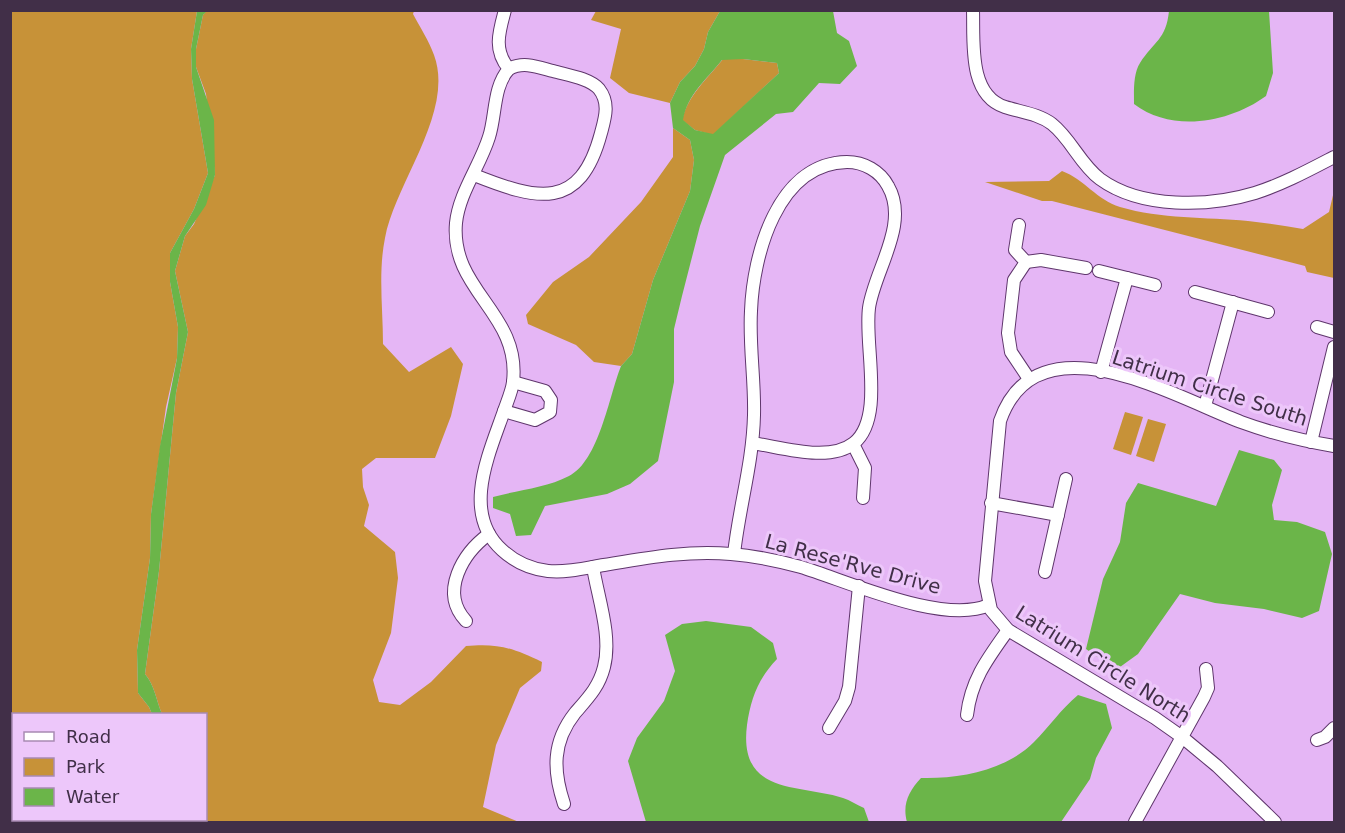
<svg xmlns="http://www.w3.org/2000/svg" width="1345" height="833" font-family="'DejaVu Sans',sans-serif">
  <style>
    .green { fill: #c79238 }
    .water { fill: #6bb549; fill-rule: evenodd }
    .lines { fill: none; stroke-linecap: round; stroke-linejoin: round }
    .minor-casing { stroke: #5f366c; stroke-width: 14 }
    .minor { stroke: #fff; stroke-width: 12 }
    .labels { text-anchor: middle; stroke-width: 6; stroke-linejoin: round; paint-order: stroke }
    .street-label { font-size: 20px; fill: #412f48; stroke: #edc7fa }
  </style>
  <rect width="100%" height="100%" fill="#e5b6f5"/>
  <g class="green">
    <path d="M207,10L414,11L413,14C420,27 429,41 434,55C455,112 395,183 385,238C378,272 383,310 383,344L409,372L451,347L463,364L451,416L435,458H376L362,469L363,487L369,505L364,526L395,552L398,578L391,633L373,680L379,702L400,705L431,682L466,646C498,643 513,648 542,662L541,671L520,688L496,745L483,807L519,822H159V820H206V714H162C156,700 155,686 145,674L159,571L176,393L188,332L175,271L185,236L194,224L215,175L206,94L196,67V49L203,15Z"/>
    <polygon points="10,11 197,11 191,49 192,79 208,173 194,209 170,253 170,282 178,327 177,358 166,407 151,514 150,558 137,650 138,693 149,707 152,714 14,714 14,820 147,820 147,822 11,822"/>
    <polygon points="596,11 723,11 720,11 708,32 704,49 695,66 680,82 670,103 629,93 610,78 621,29 591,20"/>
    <path d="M723,59H743L777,63L779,73L713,135L695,130L682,120C688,95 707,79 723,59Z"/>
    <polygon points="673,128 690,140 694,160 690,191 653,280 632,354 621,366 594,362 576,345 528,324 526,315 553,282 589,257 641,202 673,157"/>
    <path d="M1062,171C1084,179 1097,200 1120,207C1161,219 1206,217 1248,221C1267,223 1285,226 1303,229L1329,212L1334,191V278L1307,272L1305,266L1052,201H1042L985,182L1049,181Z"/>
    <polygon points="1125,412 1143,417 1131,455 1113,449"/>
    <polygon points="1148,419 1166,424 1154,462 1136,456"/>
  </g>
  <g class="water">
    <path d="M197,11H207L203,15L196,49V67L214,120L215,175L206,205L185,236L175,271L188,332L176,393L159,571L145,674C155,686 156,700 162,714H152L149,707L138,693L137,650L150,558L151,514L160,446L177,358L178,327L170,282V253L194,209L208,173L192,79L191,49Z"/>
    <path d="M720,11H833L837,33L849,41L857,66L840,84L819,83L793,112L776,114L725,155L700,226L682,296L674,329V382L658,461L630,484L607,494L545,506L531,535L516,536L510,514L493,508V497C518,490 546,488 569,476C599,461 609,396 621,366L632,354L653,280L690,191L694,160L690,140L673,128L670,103L680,82L695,66L704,49L708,32ZM743,59L777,63L779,73L713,134L695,130L683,120C687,95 707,79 722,60Z"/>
    <path d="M1169,11H1269L1273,73L1266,96C1229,123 1172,133 1134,104C1134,91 1133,74 1140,63C1154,41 1166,40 1169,11Z"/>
    <polygon points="1239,450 1274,460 1282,470 1272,505 1274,520 1297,522 1325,532 1332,554 1319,611 1302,618 1264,609 1215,603 1180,594 1138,654 1120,667 1102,660 1086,649 1103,579 1120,542 1126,503 1138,483 1216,506"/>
    <path d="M706,621L751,627L773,643L777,659C758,679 751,698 747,725C738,796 800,784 843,798C850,800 857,805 864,808L869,822H646L628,761L637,738L664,701L675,671L665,635L682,624Z"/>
    <path d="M1078,695L1106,704L1112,728L1096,758L1090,779L1061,822H907C902,804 909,791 921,778C959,779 1005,771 1034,742C1049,727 1061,709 1078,695Z"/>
  </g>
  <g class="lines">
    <g class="minor-casing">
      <g id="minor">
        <path d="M505,10C499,32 493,50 509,69"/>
        <path d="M973,10C974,42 968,95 1005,107C1021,112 1039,114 1052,124C1071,139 1080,164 1100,179C1141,209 1209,207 1255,193C1283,184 1309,170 1334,157"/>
        <path d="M474,175C537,200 580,212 601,133C605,118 610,103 599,89C589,78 567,75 553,71C538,67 523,61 509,69C493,86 496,116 489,137C480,166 459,193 456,223C450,291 521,313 513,382C512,391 507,402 504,411C489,454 461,513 502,550C515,562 531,569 548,571C566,573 586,568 604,565C646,558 688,550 731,554C755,556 779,561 801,567C850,582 943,625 989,605"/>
        <polyline points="1019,225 1015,250 1026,262 1014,280 1008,333 1011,352 1029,379"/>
        <polyline points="1026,262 1041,260 1086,268"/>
        <polyline points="1099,271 1155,285"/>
        <polyline points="1195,292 1268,312"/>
        <polyline points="1317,327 1334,332"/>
        <polyline points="1101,372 1127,278"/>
        <polyline points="1205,406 1233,302"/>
        <polyline points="504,411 535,420 550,412 551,400 545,391 513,382"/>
        <polyline points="1311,442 1334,347"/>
        <polyline points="853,444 865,468 863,498"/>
        <polyline points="991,503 1058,515"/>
        <path d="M734,554C739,508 753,462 754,415C755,381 749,346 751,311C753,256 777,163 847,162C864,162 880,171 888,186C910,224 874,271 869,308C864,345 885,418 854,443C829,463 781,447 752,443"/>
        <polyline points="1045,572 1066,479"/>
        <path d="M466,621C439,592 463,553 489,534"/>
        <path d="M967,715C971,680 988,658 1008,630"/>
        <polyline points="829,728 845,701 849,687 859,586"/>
        <polyline points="1317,740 1325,737 1334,728"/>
        <path d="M564,804C553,771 552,742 575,713C588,698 599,687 604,667C612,636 598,598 593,567"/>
        <polyline points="1135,822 1204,697 1208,688 1206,669"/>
        <path d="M1275,822L1217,766L1182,737L1155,718L1008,630L991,610L985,581L1000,421C1037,315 1173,396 1241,422C1271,433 1303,441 1334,446"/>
      </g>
    </g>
    <use href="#minor" class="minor"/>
  </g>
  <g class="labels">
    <g class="street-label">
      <text transform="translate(1210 388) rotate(18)" y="7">Latrium Circle South</text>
      <text transform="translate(853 564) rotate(15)" y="7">La Rese'Rve Drive</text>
      <text transform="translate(1103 664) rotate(32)" y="7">Latrium Circle North</text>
    </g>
  </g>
  <rect width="1345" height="833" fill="none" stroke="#412f48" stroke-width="24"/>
  <rect x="12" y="713" width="195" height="108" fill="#edc7fa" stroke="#a88ab3" stroke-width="1.5"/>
  <rect x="24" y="732" width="30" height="9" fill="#ffffff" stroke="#a88ab3" stroke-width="1.5"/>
  <text x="66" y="743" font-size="18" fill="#412f48">Road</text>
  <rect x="24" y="758" width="30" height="18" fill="#c79238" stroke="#a88ab3" stroke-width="1.5"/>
  <text x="66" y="773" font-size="18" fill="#412f48">Park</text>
  <rect x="24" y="788" width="30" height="18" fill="#6bb549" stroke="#a88ab3" stroke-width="1.5"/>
  <text x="66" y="803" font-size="18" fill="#412f48">Water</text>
</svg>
